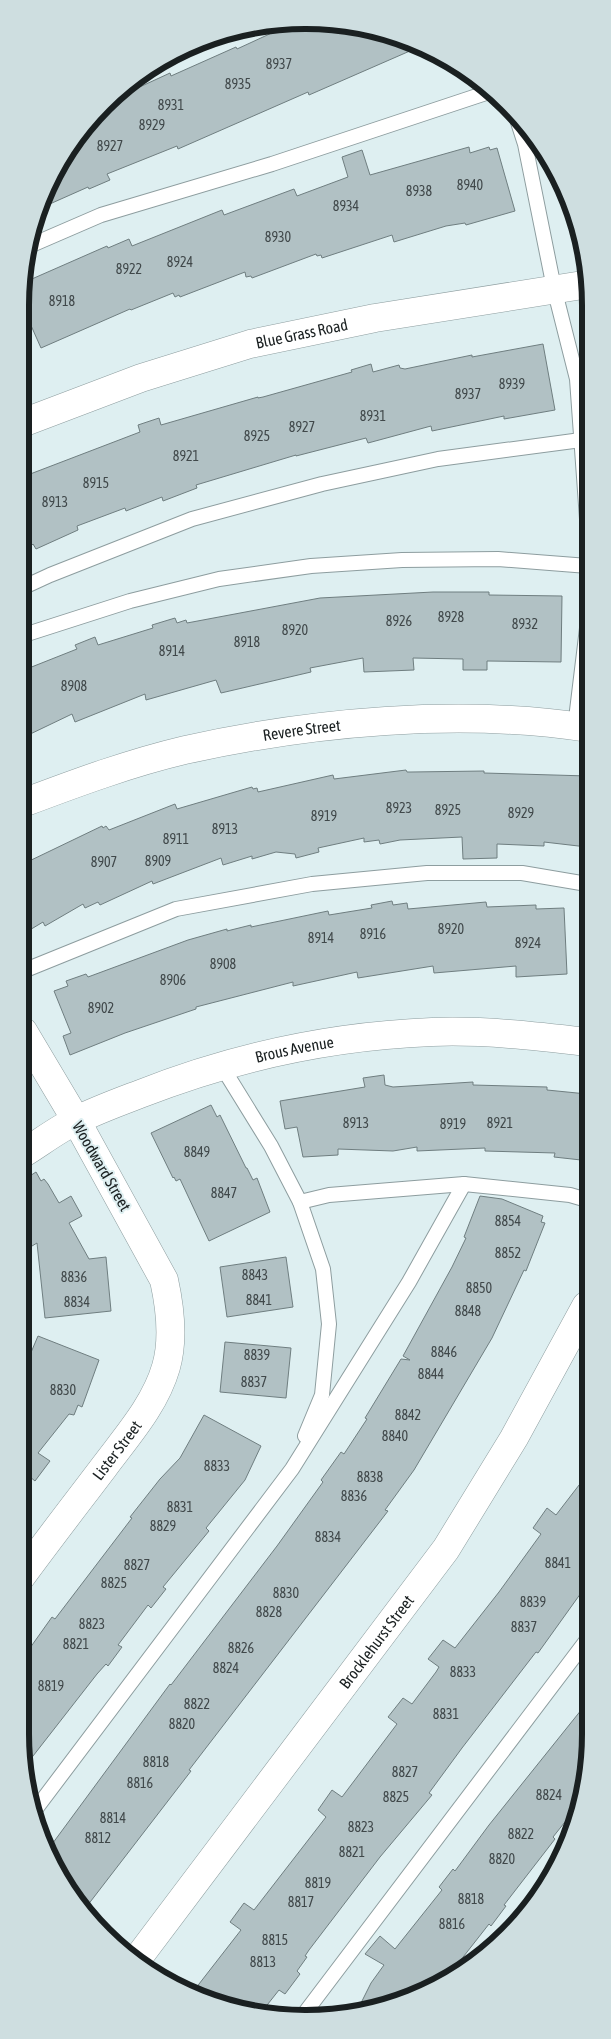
<svg xmlns="http://www.w3.org/2000/svg" width="611" height="2039" font-family="'Asap Condensed',sans-serif">
  <style>
    .building { fill: #b1c1c4; stroke: #6f7e80 }
    .lines { fill: none; stroke-linecap: round; stroke-linejoin: round }
    .lane-casing { stroke: #8d9d9f; stroke-width: 16 }
    .street-casing { stroke: #8d9d9f; stroke-width: 29 }
    .lane { stroke: #fff; stroke-width: 14 }
    .street { stroke: #fff; stroke-width: 28 }
    .labels { text-anchor: middle; stroke-width: 4; stroke-linejoin: round; paint-order: stroke }
    .number-label { font-size: 14px; fill: #40484a }
    .street-label { font-size: 16px; fill: #1a2021; stroke: #deeff1 }
    .rim { fill: none; stroke: #1a2021; stroke-width: 6 }
  </style>
  <rect width="100%" height="100%" fill="#deeff1"/>
  <g class="building">
    <polygon points="289,25 361,26 419,47 309,95 308,92 178,149 177,146 107,174 110,180 89,189 88,187 43,207 69,146 118,97 170,73 171,76 236,47 237,49"/>
    <polygon points="469,147 470,153 489,147 490,150 497,148 515,211 466,225 465,223 446,226 394,242 392,235 322,258 321,255 317,256 316,254 252,278 251,276 246,277 245,272 180,297 179,295 175,297 173,293 131,310 130,309 41,348 25,312 25,282 107,246 108,248 129,239 132,246 222,210 224,215 294,189 297,196 348,177 342,157 362,150 370,175"/>
    <polygon points="543,344 555,410 504,419 504,416 432,431 431,426 368,443 366,438 296,456 296,455 196,485 197,488 163,501 162,497 126,511 125,508 77,526 78,530 36,549 33,544 32,545 25,527 25,476 140,432 138,425 159,418 161,425 258,397 258,398 263,397 352,372 351,370 371,364 373,372 399,365 400,368 405,369 472,355 472,357"/>
    <polygon points="433,592 489,592 489,595 562,596 561,662 487,661 487,670 463,670 463,659 413,658 414,670 364,672 363,658 310,668 311,672 221,693 216,680 146,700 145,694 75,722 72,714 24,737 24,670 77,649 75,645 95,637 98,645 153,628 152,625 175,618 177,623 186,620 187,623 320,598"/>
    <polygon points="406,770 407,772 411,772 484,771 484,773 588,776 587,847 544,842 544,846 497,844 497,858 463,859 462,837 400,840 380,844 379,840 364,842 364,838 318,848 319,852 296,858 295,854 276,852 252,859 252,856 223,865 221,858 153,884 152,881 100,905 98,902 85,908 83,904 45,926 43,922 23,934 23,864 102,826 103,828 106,826 109,830 175,804 177,809 252,787 253,789 257,788 258,792 333,775 334,779"/>
    <polygon points="392,901 393,905 407,903 408,909 486,902 487,907 536,905 536,909 564,908 567,974 516,977 516,966 434,973 433,966 358,978 357,972 293,986 293,982 196,1007 196,1009 125,1033 70,1055 63,1036 71,1033 54,991 68,986 66,981 86,974 88,977 188,940 227,929 227,931 251,925 251,927 328,911 329,915 372,908 371,905"/>
    <polygon points="384,1075 385,1085 393,1087 473,1082 473,1085 547,1087 547,1090 587,1094 587,1123 584,1122 581,1160 554,1157 555,1153 485,1151 485,1148 417,1151 417,1147 393,1151 338,1149 338,1155 303,1157 297,1127 285,1129 280,1101 365,1087 363,1078"/>
    <polygon points="211,1105 217,1117 220,1115 246,1168 247,1168 253,1180 257,1178 270,1212 209,1241 180,1179 176,1181 174,1177 173,1178 151,1133"/>
    <polygon points="36,1172 41,1181 44,1179 48,1184 59,1203 71,1196 82,1216 69,1223 89,1259 106,1257 111,1311 45,1318 37,1243 22,1252 22,1181"/>
    <polygon points="480,1196 502,1199 543,1216 541,1222 545,1223 526,1271 524,1270 492,1338 414,1470 385,1510 388,1511 189,1770 191,1771 84,1910 47,1851 170,1684 171,1685 277,1546 323,1482 321,1480 341,1452 344,1454 367,1419 365,1418 401,1359 410,1360 403,1356 452,1267 466,1238 464,1237"/>
    <polygon points="286,1257 293,1307 227,1317 220,1267"/>
    <polygon points="38,1336 99,1360 82,1407 78,1405 74,1415 69,1414 38,1453 50,1461 35,1481 24,1472 21,1476 21,1376"/>
    <polygon points="225,1342 291,1348 286,1398 220,1392"/>
    <polygon points="204,1415 261,1446 245,1480 206,1528 209,1531 163,1587 166,1589 151,1608 148,1605 118,1645 122,1647 108,1666 106,1664 97,1674 26,1765 20,1734 20,1662 52,1617 55,1619 132,1518 130,1517 160,1479 180,1458"/>
    <polygon points="586,1476 586,1586 538,1653 536,1652 462,1748 429,1793 432,1795 380,1857 309,1950 305,1956 307,1957 297,1971 300,1974 285,1994 279,1990 260,2014 192,1993 241,1930 230,1922 244,1903 254,1910 326,1817 318,1810 332,1790 342,1797 397,1724 388,1717 403,1698 412,1704 436,1672 439,1667 428,1659 443,1640 455,1648 499,1592 541,1534 533,1528 547,1508 556,1515"/>
    <polygon points="586,1704 585,1789 580,1803 553,1837 555,1839 504,1905 506,1906 491,1926 489,1924 449,1975 380,2009 357,2011 371,1983 384,1965 365,1954 380,1936 395,1949 442,1890 439,1887 453,1869 455,1871 489,1825"/>
  </g>
  <g class="lines">
    <g class="lane-casing">
      <g id="lane">
        <polyline points="515,113 525,144 554,288 577,379 588,533 588,568"/>
        <polyline points="27,247 101,215 272,164 489,92"/>
        <polyline points="24,587 50,575 192,519 322,484 438,459 581,440"/>
        <polyline points="24,635 130,601 219,579 311,566 402,560 498,559 588,566"/>
        <polyline points="575,727 588,620"/>
        <polyline points="23,971 176,909 312,884 427,873 522,873 587,884"/>
        <polyline points="221,1065 271,1146 300,1202 323,1269 329,1324 322,1395 305,1436"/>
        <polyline points="300,1202 329,1195 464,1184 570,1195 587,1200"/>
        <polyline points="35,1810 292,1469 409,1282 464,1184"/>
        <polyline points="304,2014 586,1641"/>
      </g>
    </g>
    <g class="street-casing">
      <g id="street">
        <path id="s1" d="M25,422L141,378L250,344L375,318L589,284"/>
        <path id="s2" d="M23,803C76,783 130,763 185,750C311,722 460,708 588,728"/>
        <path id="s3" d="M22,1154C40,1143 58,1129 77,1120C97,1110 119,1102 140,1094C234,1057 331,1036 432,1032C483,1030 536,1036 587,1042"/>
        <path id="s4" d="M21,1577C48,1540 76,1504 104,1467C127,1436 155,1405 166,1367C174,1339 170,1307 164,1280L76,1120L23,1031"/>
        <path id="s5" d="M138,1958L446,1549L514,1438L586,1306"/>
      </g>
    </g>
    <use href="#lane" class="lane"/>
    <use href="#street" class="street"/>
  </g>
  <g class="labels">
    <g class="number-label">
      <text x="279" y="69">8937</text>
      <text x="238" y="89">8935</text>
      <text x="171" y="110">8931</text>
      <text x="152" y="130">8929</text>
      <text x="110" y="151">8927</text>
      <text x="470" y="190">8940</text>
      <text x="419" y="196">8938</text>
      <text x="346" y="211">8934</text>
      <text x="278" y="242">8930</text>
      <text x="180" y="267">8924</text>
      <text x="129" y="274">8922</text>
      <text x="62" y="306">8918</text>
      <text x="512" y="389">8939</text>
      <text x="468" y="399">8937</text>
      <text x="373" y="421">8931</text>
      <text x="302" y="432">8927</text>
      <text x="257" y="441">8925</text>
      <text x="186" y="461">8921</text>
      <text x="96" y="488">8915</text>
      <text x="55" y="507">8913</text>
      <text x="451" y="622">8928</text>
      <text x="399" y="626">8926</text>
      <text x="525" y="629">8932</text>
      <text x="295" y="635">8920</text>
      <text x="247" y="647">8918</text>
      <text x="172" y="656">8914</text>
      <text x="74" y="691">8908</text>
      <text x="399" y="813">8923</text>
      <text x="448" y="815">8925</text>
      <text x="521" y="818">8929</text>
      <text x="324" y="821">8919</text>
      <text x="225" y="834">8913</text>
      <text x="176" y="844">8911</text>
      <text x="158" y="866">8909</text>
      <text x="104" y="867">8907</text>
      <text x="451" y="934">8920</text>
      <text x="373" y="939">8916</text>
      <text x="321" y="943">8914</text>
      <text x="528" y="948">8924</text>
      <text x="223" y="969">8908</text>
      <text x="173" y="985">8906</text>
      <text x="101" y="1013">8902</text>
      <text x="356" y="1128">8913</text>
      <text x="500" y="1128">8921</text>
      <text x="453" y="1129">8919</text>
      <text x="197" y="1157">8849</text>
      <text x="224" y="1198">8847</text>
      <text x="508" y="1226">8854</text>
      <text x="508" y="1258">8852</text>
      <text x="255" y="1280">8843</text>
      <text x="74" y="1282">8836</text>
      <text x="479" y="1293">8850</text>
      <text x="259" y="1305">8841</text>
      <text x="77" y="1307">8834</text>
      <text x="468" y="1316">8848</text>
      <text x="444" y="1357">8846</text>
      <text x="257" y="1360">8839</text>
      <text x="431" y="1379">8844</text>
      <text x="254" y="1387">8837</text>
      <text x="63" y="1395">8830</text>
      <text x="408" y="1420">8842</text>
      <text x="395" y="1441">8840</text>
      <text x="217" y="1471">8833</text>
      <text x="370" y="1482">8838</text>
      <text x="354" y="1501">8836</text>
      <text x="180" y="1512">8831</text>
      <text x="163" y="1531">8829</text>
      <text x="328" y="1542">8834</text>
      <text x="558" y="1568">8841</text>
      <text x="137" y="1570">8827</text>
      <text x="114" y="1588">8825</text>
      <text x="286" y="1598">8830</text>
      <text x="533" y="1607">8839</text>
      <text x="269" y="1617">8828</text>
      <text x="92" y="1629">8823</text>
      <text x="524" y="1632">8837</text>
      <text x="76" y="1649">8821</text>
      <text x="241" y="1653">8826</text>
      <text x="226" y="1673">8824</text>
      <text x="463" y="1677">8833</text>
      <text x="51" y="1691">8819</text>
      <text x="197" y="1709">8822</text>
      <text x="446" y="1719">8831</text>
      <text x="182" y="1729">8820</text>
      <text x="156" y="1767">8818</text>
      <text x="405" y="1777">8827</text>
      <text x="140" y="1788">8816</text>
      <text x="549" y="1800">8824</text>
      <text x="396" y="1802">8825</text>
      <text x="113" y="1823">8814</text>
      <text x="361" y="1832">8823</text>
      <text x="521" y="1839">8822</text>
      <text x="98" y="1843">8812</text>
      <text x="352" y="1857">8821</text>
      <text x="502" y="1864">8820</text>
      <text x="318" y="1888">8819</text>
      <text x="471" y="1904">8818</text>
      <text x="301" y="1907">8817</text>
      <text x="452" y="1929">8816</text>
      <text x="275" y="1945">8815</text>
      <text x="263" y="1967">8813</text>
    </g>
    <g class="street-label">
      <text dy="6" stroke="none"><textPath href="#s1" startOffset="291">Blue Grass Road</textPath></text>
      <text dy="6" stroke="none"><textPath href="#s2" startOffset="289">Revere Street</textPath></text>
      <text dy="6" stroke="none"><textPath href="#s3" startOffset="294">Brous Avenue</textPath></text>
      <text transform="translate(102 1166) rotate(60)" y="6">Woodward Street</text>
      <text dy="6" stroke="none"><textPath href="#s4" startOffset="159">Lister Street</textPath></text>
      <text dy="6" stroke="none"><textPath href="#s5" startOffset="396">Brocklehurst Street</textPath></text>
    </g>
  </g>
  <path d="M0 0H611V2039H0ZM305 29H306A276 276 0 0 1 582 305V1734A276 276 0 0 1 306 2010H305A276 276 0 0 1 29 1734V305A276 276 0 0 1 305 29Z" fill="#cedee0" fill-rule="evenodd"/>
  <path class="rim" d="M305 29H306A276 276 0 0 1 582 305V1734A276 276 0 0 1 306 2010H305A276 276 0 0 1 29 1734V305A276 276 0 0 1 305 29Z"/>
</svg>
